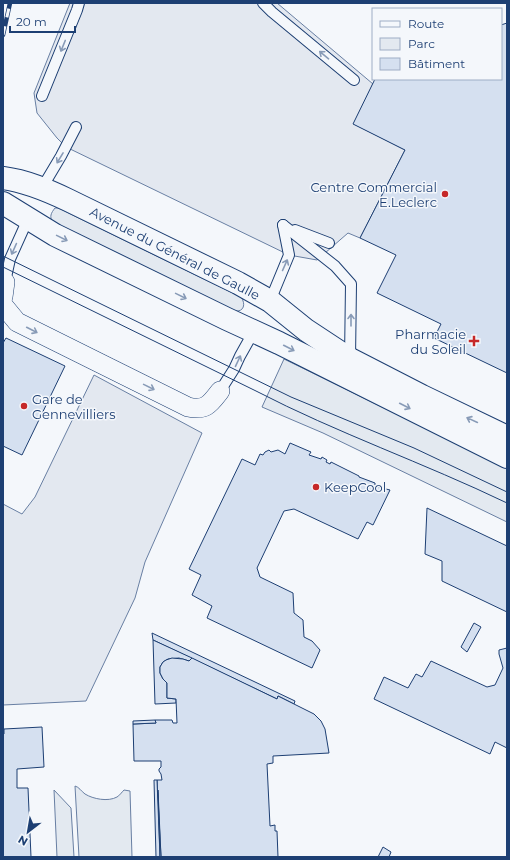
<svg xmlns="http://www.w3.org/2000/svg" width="510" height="860" font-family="Montserrat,sans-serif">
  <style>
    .green { fill: #e3e9f0; stroke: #687fa3 }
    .parking { fill: #e3e8f0; stroke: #687fa3 }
    .building { fill: #d5e0f0; stroke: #1d3f73 }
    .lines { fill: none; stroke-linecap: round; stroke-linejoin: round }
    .lane-casing { stroke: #1d3f73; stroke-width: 12 }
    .street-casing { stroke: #1d3f73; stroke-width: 20 }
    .secondary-casing { stroke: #1d3f73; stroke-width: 24 }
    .lane { stroke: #f4f7fb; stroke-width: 10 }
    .street { stroke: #f4f7fb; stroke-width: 19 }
    .secondary { stroke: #f4f7fb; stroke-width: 22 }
    .tram { stroke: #1d3f73; stroke-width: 1 }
    .rail-casing { stroke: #1d3f73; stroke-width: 4.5 }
    .rail { stroke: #f4f7fb; stroke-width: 3; stroke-dasharray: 9; stroke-linecap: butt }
    .oneway { stroke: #889bb7 }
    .poi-dot { fill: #c62828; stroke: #f4f7fb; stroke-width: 1.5 }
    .labels { text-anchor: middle; stroke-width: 3; stroke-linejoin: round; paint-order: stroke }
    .poi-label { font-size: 13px; fill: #1d3f73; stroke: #f4f7fb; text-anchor: end }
    .street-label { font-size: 13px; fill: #1d3f73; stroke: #f4f7fb }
  </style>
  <rect width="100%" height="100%" fill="#f4f7fb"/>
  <g class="green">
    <path d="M55,208H58L241,297C246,304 244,312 235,311L53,222C49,217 51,213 55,208Z"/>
    <polygon points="284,359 507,468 507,522 323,433 262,407"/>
    <path d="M75,786C79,787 81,791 85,794C93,799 108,802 117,797C119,796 122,792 124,790L130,791L132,857H79Z"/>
    <polygon points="54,790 71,808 74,857 57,857"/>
  </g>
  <g class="parking">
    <polygon points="70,3 277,3 373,84 354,124 405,150 360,238 348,233 317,260 289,255 66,147 57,138 37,113 34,93"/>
    <polygon points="94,375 202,433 145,562 135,598 86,701 3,705 3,504 22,514 35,497"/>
  </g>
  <g class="building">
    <polygon points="507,23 507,373 434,338 441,324 377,293 396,255 360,238 405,150 353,124 375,79 501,79 501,25"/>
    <polygon points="6,338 65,366 22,455 3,446 3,343"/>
    <polygon points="290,443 311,452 309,455 321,459 322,457 327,460 326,462 330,464 331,462 359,476 359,477 375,483 375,485 385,490 386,489 390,490 373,525 367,522 358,539 294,509 284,511 257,568 260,577 293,593 294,613 303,620 304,637 312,641 320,650 312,668 207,618 212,606 192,595 201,575 189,569 242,459 255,465 260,454 263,455 265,452 269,450 271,452 278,450 285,454"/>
    <polygon points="427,508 507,546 507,612 442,581 442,561 425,554"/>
    <polygon points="474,623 481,627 467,652 461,647"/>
    <polygon points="152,633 295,701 294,704 278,696 277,699 153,640"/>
    <polygon points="153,640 192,658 189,661 179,658 168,659 163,662 160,667 160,673 163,679 167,683 167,698 176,699 176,703 155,704"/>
    <polygon points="507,648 507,748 495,742 490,754 374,699 384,677 408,688 416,674 422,677 431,661 487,687 495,685 503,668 499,654 499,650"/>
    <polygon points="172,658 183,659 189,661 192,658 277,699 278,696 314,714 321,721 325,729 329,753 273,756 273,763 267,764 270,826 275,825 275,831 277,831 278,857 161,857 157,780 162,780 161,774 159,771 159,769 161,767 161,761 134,761 133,724 156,723 155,720 172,720 173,723 177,723 176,699 167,698 167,683 163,679 160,673 160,667 163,662 166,660"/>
    <polygon points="155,720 156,723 133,724 133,721"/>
    <polygon points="42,727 44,767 17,769 17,788 28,788 31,857 3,857 3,734 4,734 4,729"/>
    <polygon points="154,780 157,780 160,857 156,857"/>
    <polygon points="158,790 161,857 160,857"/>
    <polygon points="383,847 391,852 389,857 378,857"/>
  </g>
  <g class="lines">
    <g class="lane-casing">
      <g id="lane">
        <polyline points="263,3 272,12 354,80"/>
        <polyline points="42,96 77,10 79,3"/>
        <polyline points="42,188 61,156 76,127"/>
        <polyline points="283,225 335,266 351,284 350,359"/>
        <polyline points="295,230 329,243"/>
        <polyline points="5,282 10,259 28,219"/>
        <polyline points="270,301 289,255 283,225"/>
        <polyline points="220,391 234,369 240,356 254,331"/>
      </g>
    </g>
    <g class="street-casing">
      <g id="street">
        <polyline points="3,297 5,282"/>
        <path d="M3,305L17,322L188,407C206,411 210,404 220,391"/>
      </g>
    </g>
    <g class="secondary-casing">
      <g id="secondary">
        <path d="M3,178C26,181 47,190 68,200L238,283L270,301L306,330L350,359L422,396L507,437"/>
        <polyline points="3,203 55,235 227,319 279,343 507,457"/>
      </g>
    </g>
    <use href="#lane" class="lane"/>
    <use href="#street" class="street"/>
    <use href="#secondary" class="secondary"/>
    <g class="tram">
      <polyline points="3,256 291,397 414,448 507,492"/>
      <path d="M3,267L256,391C337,433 424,463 507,503"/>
    </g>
    <g class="rail-casing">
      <polyline id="rail" points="3,35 10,3"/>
    </g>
    <use href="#rail" class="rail"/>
  </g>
  <defs><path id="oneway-shaft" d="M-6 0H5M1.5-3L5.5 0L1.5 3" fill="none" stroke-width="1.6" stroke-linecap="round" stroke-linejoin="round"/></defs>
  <g class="oneway">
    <use href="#oneway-shaft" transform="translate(63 46) rotate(112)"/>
    <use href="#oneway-shaft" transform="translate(324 55) rotate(-140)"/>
    <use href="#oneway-shaft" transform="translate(60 158) rotate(121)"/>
    <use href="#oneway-shaft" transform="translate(62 238) rotate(26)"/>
    <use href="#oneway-shaft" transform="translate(14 249) rotate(114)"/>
    <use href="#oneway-shaft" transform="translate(285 265) rotate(-66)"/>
    <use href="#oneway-shaft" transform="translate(181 296) rotate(26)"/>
    <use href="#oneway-shaft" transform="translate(351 320) rotate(-90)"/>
    <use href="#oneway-shaft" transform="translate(32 330) rotate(27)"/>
    <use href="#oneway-shaft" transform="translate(289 348) rotate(27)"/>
    <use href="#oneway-shaft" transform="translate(238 361) rotate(-65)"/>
    <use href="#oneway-shaft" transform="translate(149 387) rotate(26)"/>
    <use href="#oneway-shaft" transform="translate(405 406) rotate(27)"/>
    <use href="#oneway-shaft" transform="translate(472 420) rotate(-155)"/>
  </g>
  <g class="poi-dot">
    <circle cx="445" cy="194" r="4"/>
    <path d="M472 335h4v4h4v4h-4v4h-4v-4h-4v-4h4z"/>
    <circle cx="24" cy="406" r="4"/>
    <circle cx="316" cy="487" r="4"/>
  </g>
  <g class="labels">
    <g class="poi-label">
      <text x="437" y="192">Centre Commercial<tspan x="437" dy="15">E.Leclerc</tspan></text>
      <text x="466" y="339">Pharmacie<tspan x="466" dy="15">du Soleil</tspan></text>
      <text x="32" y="404" text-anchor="start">Gare de<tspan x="32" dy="15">Gennevilliers</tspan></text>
      <text x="324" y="492" text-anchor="start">KeepCool</text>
    </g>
    <g class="street-label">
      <text transform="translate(175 253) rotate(27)" y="5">Avenue du Général de Gaulle</text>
    </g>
  </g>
  <rect width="510" height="860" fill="none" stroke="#1d3f73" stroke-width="8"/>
  <rect x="372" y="8" width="130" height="72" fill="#f4f7fb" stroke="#9eadc5"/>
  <rect x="380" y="21" width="20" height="6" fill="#f4f7fb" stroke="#9eadc5"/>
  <text x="408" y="28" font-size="12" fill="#1d3f73">Route</text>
  <rect x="380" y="38" width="20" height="12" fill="#e3e9f0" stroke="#9eadc5"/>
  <text x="408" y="48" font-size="12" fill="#1d3f73">Parc</text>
  <rect x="380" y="58" width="20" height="12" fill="#d5e0f0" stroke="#9eadc5"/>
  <text x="408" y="68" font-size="12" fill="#1d3f73">Bâtiment</text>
  <g transform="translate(28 832) rotate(211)" stroke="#f4f7fb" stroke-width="3" paint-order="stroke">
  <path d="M0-3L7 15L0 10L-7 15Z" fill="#1d3f73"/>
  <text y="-6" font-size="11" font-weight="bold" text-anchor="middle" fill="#1d3f73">N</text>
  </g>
  <path d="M10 26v6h65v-6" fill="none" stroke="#1d3f73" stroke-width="2"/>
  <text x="16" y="26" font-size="12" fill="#1d3f73" stroke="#f4f7fb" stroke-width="3" paint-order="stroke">20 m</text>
</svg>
